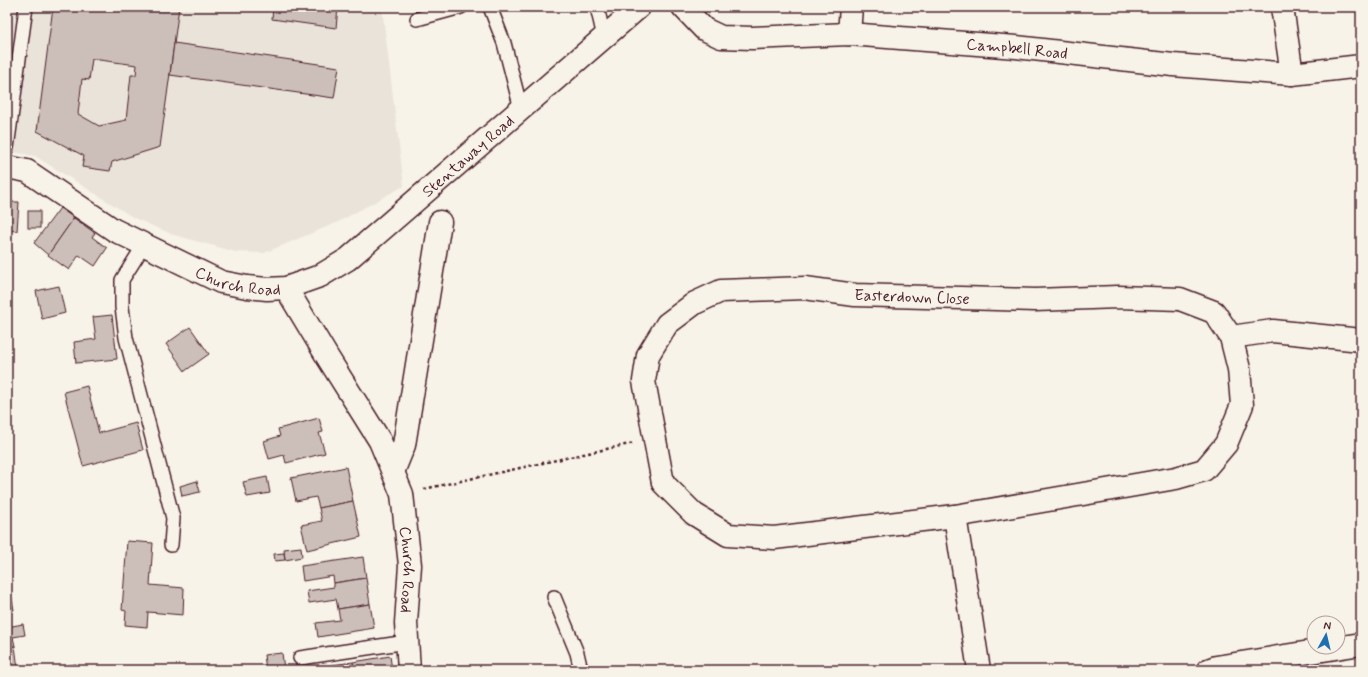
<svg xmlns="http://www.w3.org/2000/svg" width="1368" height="677" font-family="Mynerve,sans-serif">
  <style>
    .built { fill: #eae3da }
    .building { fill: #ccbfb9; stroke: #4a1f2b; fill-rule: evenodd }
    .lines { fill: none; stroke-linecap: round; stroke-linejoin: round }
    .lane-casing { stroke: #4a1f2b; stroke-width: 16 }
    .street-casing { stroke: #4a1f2b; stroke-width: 25 }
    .secondary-casing { stroke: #4a1f2b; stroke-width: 25 }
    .path { stroke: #4a1f2b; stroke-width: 2.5; stroke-dasharray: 3 3; stroke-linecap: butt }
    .lane { stroke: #f7f3e8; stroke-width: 13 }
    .street { stroke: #f7f3e8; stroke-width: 22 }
    .secondary { stroke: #f7f3e8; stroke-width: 22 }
    .labels { text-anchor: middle; stroke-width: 3; stroke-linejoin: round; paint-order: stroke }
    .street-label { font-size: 16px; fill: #4a1f2b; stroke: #f7f3e8 }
  </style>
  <rect width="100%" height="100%" fill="#f7f3e8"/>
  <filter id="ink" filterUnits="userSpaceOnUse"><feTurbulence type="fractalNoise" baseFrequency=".025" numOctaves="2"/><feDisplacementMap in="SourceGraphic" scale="8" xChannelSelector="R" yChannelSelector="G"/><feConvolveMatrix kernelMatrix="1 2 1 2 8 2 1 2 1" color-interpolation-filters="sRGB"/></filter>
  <g filter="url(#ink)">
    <polygon class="built" points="7,7 382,7 404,186 336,223 264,253 236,252 174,235 134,218 35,156 7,151 7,54 9,36 7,35"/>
    <g class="building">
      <path d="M53,7H179L160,147L112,162L110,171L82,167L84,156L37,131ZM92,59L137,65L136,75H131L126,120L99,126L78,114L82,79L89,80Z"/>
      <polygon points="273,7 338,7 336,28 272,19"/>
      <polygon points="174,43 339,67 334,98 170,75"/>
      <polygon points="7,199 10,199 10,202 19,202 17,231 7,230"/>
      <polygon points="60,208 74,218 48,255 34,243"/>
      <rect x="28" y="211" width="12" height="17"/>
      <polygon points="74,218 95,233 92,237 107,248 95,266 79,255 69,270 48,255"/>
      <polygon points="59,286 65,313 42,319 36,291"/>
      <polygon points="112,315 117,359 76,363 74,342 96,339 93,317"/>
      <polygon points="190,327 209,354 185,371 166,344"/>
      <polygon points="87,386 99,433 136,423 143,450 83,466 64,392"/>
      <polygon points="319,418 323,432 319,433 325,453 286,463 284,455 269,459 264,441 280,436 278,429"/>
      <polygon points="346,467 353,501 319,508 316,497 296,501 291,478"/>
      <polygon points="267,477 270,493 247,497 243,482"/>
      <polygon points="197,481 200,492 182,496 180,486"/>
      <polygon points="353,501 361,537 307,550 301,525 322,521 319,508"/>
      <polygon points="127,541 153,543 150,585 184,588 183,615 148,612 147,627 125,625 126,611 122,610"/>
      <polygon points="301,547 302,557 285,560 284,549"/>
      <polygon points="284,553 285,560 275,561 274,554"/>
      <polygon points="363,557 366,578 334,583 333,576 303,581 301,566"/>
      <polygon points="7,565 10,588 7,588"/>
      <polygon points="366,578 370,604 338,609 336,599 309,603 307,591 334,587 334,583"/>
      <polygon points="7,588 10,588 14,610 7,611"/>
      <polygon points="370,604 374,628 318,637 316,623 340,620 338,609"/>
      <polygon points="23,624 25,635 13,637 15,646 7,647 7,627"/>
      <polygon points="15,646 18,669 7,670 7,647"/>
      <polygon points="282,653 284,670 266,670 264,655"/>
      <polygon points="390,656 392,670 354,670 353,662"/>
      <polygon points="353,662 354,670 318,670 318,667"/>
      <polygon points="76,664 77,670 52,670 52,668"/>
    </g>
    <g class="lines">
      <g class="lane-casing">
        <g id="lane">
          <polyline points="490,7 504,43 521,109"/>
          <polyline points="597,7 604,37"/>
          <polyline points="417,19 461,7"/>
          <polyline points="7,148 26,7"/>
          <polyline points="144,245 122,280 122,307 126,338 173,518 171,545"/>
          <polyline points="554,597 577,653 581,670"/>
          <polyline points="300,658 407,642"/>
        </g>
      </g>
      <g class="street-casing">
        <g id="street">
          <path id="s1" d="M683,7L704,29L721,37L752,38L849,34L1016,47L1173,65L1292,74L1361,66"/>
          <polyline points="1282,7 1292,74"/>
          <polyline points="849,34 851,7"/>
          <path id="s2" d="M7,167L27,171L114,230L221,282L247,287L267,289L286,288L320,276L348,259L639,7"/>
          <path id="s3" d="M286,288L328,358L380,441L402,494L410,565L406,623L409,670"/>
          <polygon points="805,288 855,295 1035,300 1118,297 1180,299 1214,312 1231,337 1239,369 1242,405 1226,444 1204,470 1176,478 955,516 774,538 728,535 694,514 663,483 644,381 648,355 667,324 695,303 721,291"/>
          <polyline points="1231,337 1273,331 1361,340"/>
          <polyline points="393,472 404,445 440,222"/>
          <polyline points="955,516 979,670"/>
        </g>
      </g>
      <g class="secondary-casing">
        <polyline id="secondary" points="1208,670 1216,667 1361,644"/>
      </g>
      <polyline class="path" points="424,489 634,443"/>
      <use href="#lane" class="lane"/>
      <use href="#street" class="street"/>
      <use href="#secondary" class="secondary"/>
    </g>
  </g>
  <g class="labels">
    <g class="street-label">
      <text dy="6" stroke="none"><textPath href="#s1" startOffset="346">Campbell Road</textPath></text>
      <text dy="6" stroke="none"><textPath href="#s2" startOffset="537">Stentaway Road</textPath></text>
      <text dy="6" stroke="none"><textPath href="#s2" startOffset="261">Church Road</textPath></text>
      <text transform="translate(912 296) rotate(2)" y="6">Easterdown Close</text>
      <text dy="6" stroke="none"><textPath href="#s3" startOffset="313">Church Road</textPath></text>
    </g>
  </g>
  <rect width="1368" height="677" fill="none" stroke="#f7f3e8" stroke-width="24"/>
  <rect x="12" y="12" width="1344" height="653" fill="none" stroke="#4a1f2b" stroke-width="1.5" filter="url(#ink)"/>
  <g transform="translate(1326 635) rotate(8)"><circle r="19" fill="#f7f3e8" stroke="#b29e9c"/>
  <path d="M0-3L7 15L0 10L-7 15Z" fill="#1f6fb2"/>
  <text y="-6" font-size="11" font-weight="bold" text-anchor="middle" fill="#4a1f2b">N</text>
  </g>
</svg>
